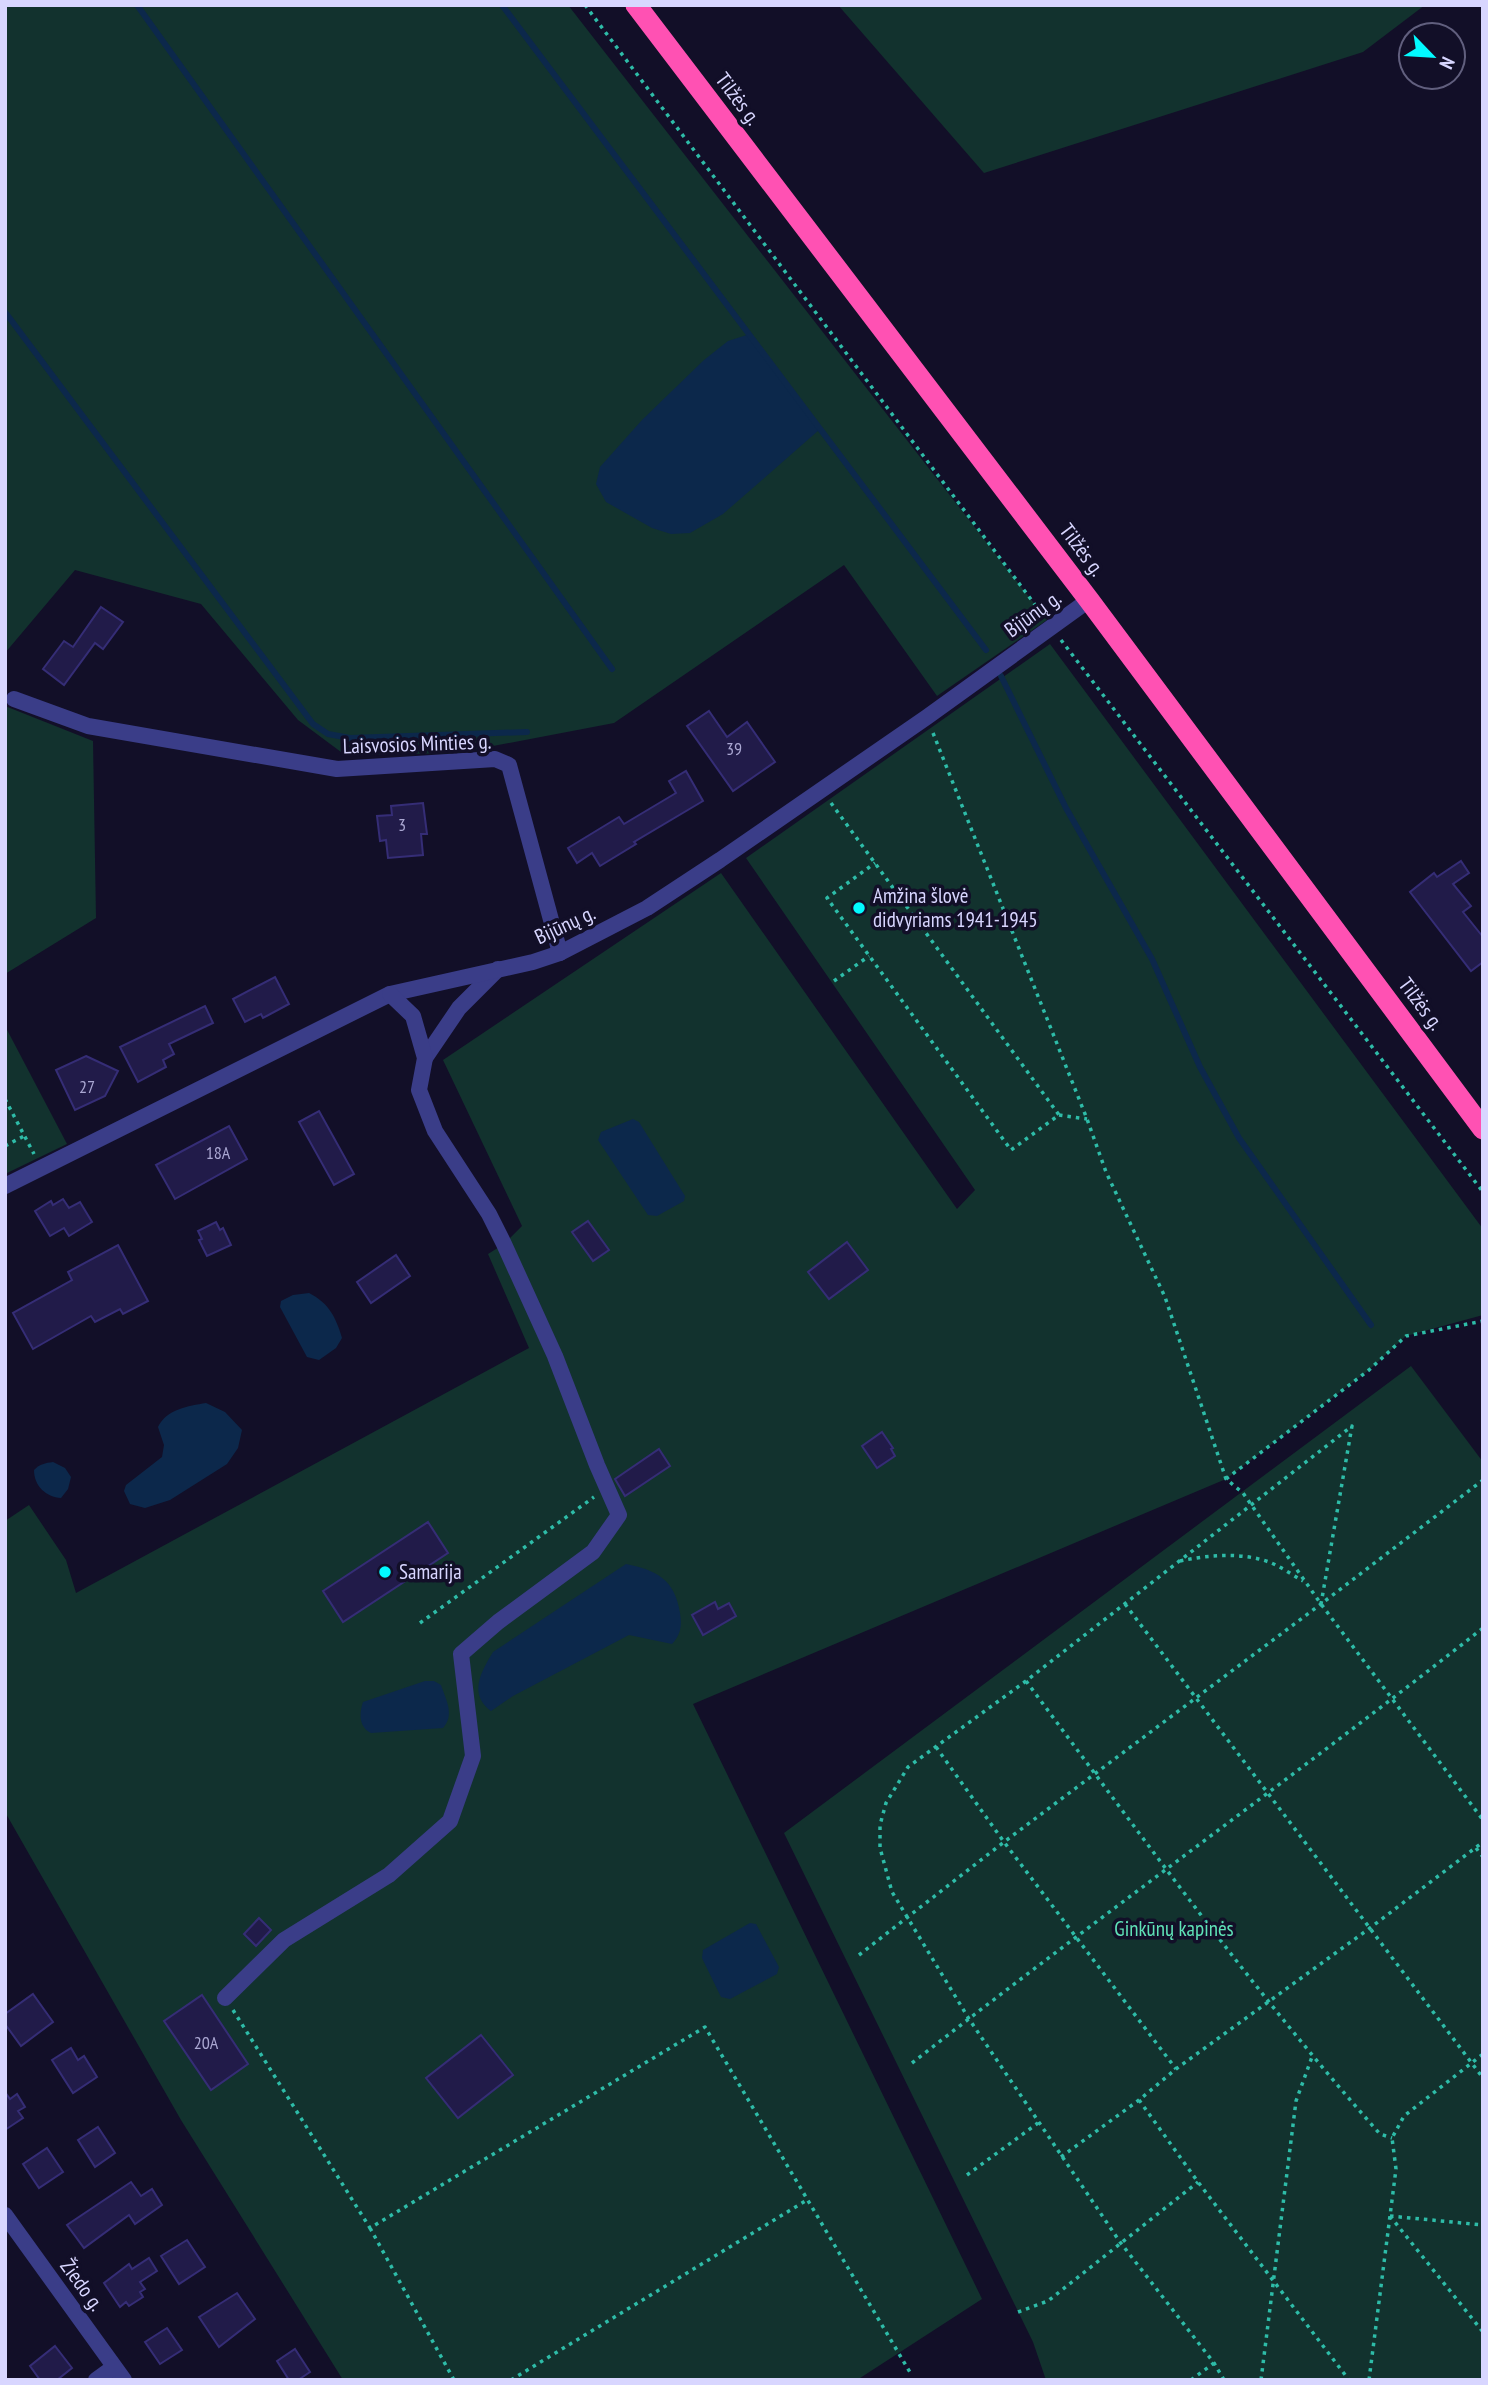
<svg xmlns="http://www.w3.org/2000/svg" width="1488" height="2385" font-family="'PT Sans Narrow',sans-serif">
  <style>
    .green { fill: #12322e }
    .water { fill: #0c284b }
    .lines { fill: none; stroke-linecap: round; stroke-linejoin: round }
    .stream { stroke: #0c284b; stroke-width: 6 }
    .building { fill: #211b49; stroke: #352d76; stroke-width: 2 }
    .path { stroke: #2ebca8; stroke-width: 3.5; stroke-dasharray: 3.5 5; stroke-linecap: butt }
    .street { stroke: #3a3d88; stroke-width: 16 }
    .highway { stroke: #ff51b3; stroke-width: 21 }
    .poi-dot { fill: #02faff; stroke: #120f28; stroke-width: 2.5 }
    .labels { text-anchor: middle; stroke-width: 7; stroke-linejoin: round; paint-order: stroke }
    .number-label { font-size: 18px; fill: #aaa7d2 }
    .street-label { font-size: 21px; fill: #d8d6ff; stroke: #120f28 }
    .poi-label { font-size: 21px; fill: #d8d6ff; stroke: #120f28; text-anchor: start }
    .park-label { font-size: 21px; fill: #5fe2b7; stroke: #120f28 }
  </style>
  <rect width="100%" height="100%" fill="#120f28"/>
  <g class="green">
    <polygon points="5,5 568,5 1047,620 937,696 844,565 614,723 456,753 345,755 298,720 201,604 75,570 5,653"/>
    <polygon points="838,5 1425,5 1363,52 984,173"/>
    <polygon points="1050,644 1483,1229 1483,1315 1406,1336 1369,1370 1226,1479 693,1704 982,2299 857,2380 343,2380 181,2120 5,1812 5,1521 29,1505 66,1560 76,1593 529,1348 488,1254 504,1244 522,1226 443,1060 721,873 957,1209 975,1190 746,858"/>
    <polygon points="5,706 93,741 96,918 5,974"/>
    <polygon points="5,1026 67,1144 5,1174"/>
    <polygon points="1411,1366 1483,1462 1483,2380 1046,2380 1033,2342 784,1833"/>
  </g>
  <g class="water">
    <polygon points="750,334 819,430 723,514 690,533 671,534 652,528 606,502 596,484 600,467 642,420 704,360 728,341"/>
    <polygon points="633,1119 639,1122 685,1196 684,1201 657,1216 648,1215 598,1140 601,1132"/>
    <path d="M309,1293C329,1303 336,1318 342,1338L336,1348L319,1360L307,1357L280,1307L281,1301L293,1295Z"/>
    <path d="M206,1403L225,1412L242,1430L238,1448L227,1464L170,1500L145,1508L130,1504L124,1491L126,1485L162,1457L164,1445L158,1427C167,1409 188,1406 206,1403Z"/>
    <path d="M53,1462L65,1468L71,1477L68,1489L61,1498C46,1497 34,1486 34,1470C40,1464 45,1463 53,1462Z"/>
    <path d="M626,1564C657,1570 675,1580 680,1613C682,1625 681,1635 672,1644L629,1635L513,1696L491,1711C468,1694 481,1672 493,1652Z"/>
    <path d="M425,1681H434L441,1685C446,1700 455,1715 443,1728L371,1733C359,1727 359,1714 363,1702Z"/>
    <polygon points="750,1923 756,1924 779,1967 777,1974 730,1999 721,1997 702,1958 703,1950"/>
  </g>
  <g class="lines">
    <g class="stream">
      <polyline points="137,5 612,669"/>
      <polyline points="502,5 986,650"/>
      <polyline points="5,312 313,724 328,734 350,738 527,732"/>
      <polyline points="1001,676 1066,808 1152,959 1200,1067 1239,1138 1371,1325"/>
    </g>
  </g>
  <g class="building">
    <polygon points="101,607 123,622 103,649 95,643 64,685 43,669 64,641 73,647"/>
    <polygon points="709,711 727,737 747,722 775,762 733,791 687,726"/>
    <polygon points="686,771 703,801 634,842 636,844 600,866 592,853 577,863 568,848 619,817 624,824 676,793 669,781"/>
    <polygon points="423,803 427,834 421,834 423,855 388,858 386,840 380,841 377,816 392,815 391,806"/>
    <polygon points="1461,861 1469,873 1453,884 1471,906 1463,912 1483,937 1483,962 1471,971 1410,892 1434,873 1437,877"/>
    <polygon points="275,977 289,1004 263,1018 261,1014 245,1022 233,999"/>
    <polygon points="205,1006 213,1023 169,1044 174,1054 163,1060 166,1067 138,1082 120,1047"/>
    <polygon points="86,1056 118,1071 105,1096 75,1110 56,1070"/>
    <polygon points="319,1111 354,1174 334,1185 299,1122"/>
    <polygon points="229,1126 247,1159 175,1199 156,1165"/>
    <polygon points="63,1199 69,1208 80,1202 92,1222 69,1236 64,1228 50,1236 35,1211 51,1201 53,1205"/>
    <polygon points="588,1221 609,1250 593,1261 572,1232"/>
    <polygon points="216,1222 220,1230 223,1228 231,1245 207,1256 199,1240 202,1239 198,1231"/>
    <polygon points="847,1242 868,1270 829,1299 808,1272"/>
    <polygon points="118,1245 148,1301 123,1314 120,1309 95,1322 91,1316 33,1349 13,1313 72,1280 68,1272"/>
    <polygon points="396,1255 410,1276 371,1303 357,1282"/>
    <polygon points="882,1432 893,1448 891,1449 895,1456 877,1468 862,1446"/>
    <polygon points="659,1449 670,1466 625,1496 615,1479"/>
    <polygon points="428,1522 448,1553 343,1622 323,1591"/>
    <polygon points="715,1602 718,1609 729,1603 736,1616 703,1635 692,1615"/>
    <polygon points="259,1918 271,1930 256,1946 244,1934"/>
    <polygon points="33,1994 53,2022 21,2046 5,2024 5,2014"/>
    <polygon points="202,1995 248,2064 211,2090 164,2021"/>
    <polygon points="481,2035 513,2075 458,2118 426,2078"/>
    <polygon points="71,2048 78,2060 84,2056 97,2077 73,2093 52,2060"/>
    <polygon points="5,2092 10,2099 17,2094 25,2107 18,2111 23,2118 5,2130"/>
    <polygon points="98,2127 115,2153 95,2167 78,2140"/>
    <polygon points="47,2148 63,2172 39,2188 23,2164"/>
    <polygon points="131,2182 141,2196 152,2189 162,2205 135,2224 129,2215 84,2248 67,2225"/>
    <polygon points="187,2240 205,2267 179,2284 161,2256"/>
    <polygon points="149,2258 157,2271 140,2282 145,2289 140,2292 143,2297 129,2306 126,2302 120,2307 104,2283 129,2264 132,2269"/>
    <polygon points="237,2293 255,2319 219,2347 199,2317"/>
    <polygon points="167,2328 182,2350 160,2364 145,2342"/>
    <polygon points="55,2346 72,2368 57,2380 40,2380 30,2366"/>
    <polygon points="295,2349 310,2372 298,2380 289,2380 277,2361"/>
  </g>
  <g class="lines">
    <g class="path">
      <polyline points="585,5 1042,614"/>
      <polyline points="1061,640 1483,1192"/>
      <polyline points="933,733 1087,1119 1106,1172 1165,1297 1226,1479 1243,1493 1321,1604 1483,1820"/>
      <polyline points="831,803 1059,1115 1011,1150 827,898 875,863"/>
      <polyline points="834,981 869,956"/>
      <polyline points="5,1099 34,1154"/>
      <polyline points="1059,1115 1087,1119"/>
      <polyline points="5,1146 24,1136"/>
      <polyline points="1226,1479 1369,1370 1406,1336 1483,1321"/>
      <path d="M1180,1561C1208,1555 1241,1552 1269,1562C1280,1566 1292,1575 1303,1581"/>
      <polyline points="1125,1604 1483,2078"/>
      <polyline points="420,1623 594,1497"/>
      <path d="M1026,1681C1141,1835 1252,1990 1380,2134L1392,2138"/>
      <polyline points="936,1747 1004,1842 1176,2069"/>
      <polyline points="1476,1848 1483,1857"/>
      <polyline points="859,1955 1004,1842 1321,1604"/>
      <polyline points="233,2010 370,2228 705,2027 911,2374"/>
      <path d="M912,2063C1101,1915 1295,1776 1483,1628"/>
      <polyline points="1139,2100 1198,2182 1349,2380"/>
      <polyline points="1061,2157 1139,2100 1176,2069 1370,1928 1483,1842"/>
      <polyline points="967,2175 1038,2123"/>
      <polyline points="1390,2216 1483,2332"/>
      <polyline points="1390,2216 1483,2225"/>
      <polyline points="370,2228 454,2380"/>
      <polyline points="1018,2312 1048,2301 1198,2182"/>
      <polyline points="511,2380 807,2200"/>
      <polyline points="1191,2380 1214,2363"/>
      <polyline points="1224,2380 1214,2363 1120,2242 969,2019 892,1892 880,1848 880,1825 886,1803 908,1767 1026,1681 1352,1426 1321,1604 1483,1480"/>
      <polyline points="1261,2380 1296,2101 1312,2057"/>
      <polyline points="1369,2380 1396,2169 1392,2138 1404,2116 1483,2054"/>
    </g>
    <g class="street">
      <polyline points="14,699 88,726 337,769 495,759 509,765 560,953"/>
      <polyline points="425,1058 459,1008 498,969"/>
      <polyline points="5,1186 390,994 533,962 560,953 647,908 720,860 927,717 1089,600"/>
      <polyline points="225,1998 284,1940 389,1875 450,1821 473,1756 461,1654 498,1622 593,1552 619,1515 597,1465 555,1356 504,1244 489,1214 435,1131 419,1090 425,1058 413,1016 390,994"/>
      <polyline points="5,2215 124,2380"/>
      <polyline points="96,2380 114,2367"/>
    </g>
    <polyline class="highway" points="636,5 1089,600 1483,1129"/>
  </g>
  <g class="poi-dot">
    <circle cx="859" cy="908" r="7"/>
    <circle cx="385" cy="1572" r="7"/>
  </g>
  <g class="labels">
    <g class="number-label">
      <text x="734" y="755">39</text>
      <text x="402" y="831">3</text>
      <text x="87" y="1093">27</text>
      <text x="218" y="1159">18A</text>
      <text x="206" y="2049">20A</text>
    </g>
    <g class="street-label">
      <text transform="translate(738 99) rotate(53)" y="7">Tilžės g.</text>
      <text transform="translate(1082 550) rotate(53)" y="7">Tilžės g.</text>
      <text transform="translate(1033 614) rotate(-36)" y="7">Bijūnų g.</text>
      <text transform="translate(417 744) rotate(-2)" y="7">Laisvosios Minties g.</text>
      <text transform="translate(565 925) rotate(-25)" y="7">Bijūnų g.</text>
      <text transform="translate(1421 1004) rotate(53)" y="7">Tilžės g.</text>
      <text transform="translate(82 2285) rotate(54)" y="7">Žiedo g.</text>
    </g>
    <g class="poi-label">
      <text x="873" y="903">Amžina šlovė<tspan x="873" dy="24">didvyriams 1941-1945</tspan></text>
      <text x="399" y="1579">Samarija</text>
    </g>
    <g class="park-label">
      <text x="1174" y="1936">Ginkūnų kapinės</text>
    </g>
  </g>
  <rect width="1488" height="2385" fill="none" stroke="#d8d6ff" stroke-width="14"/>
  <g transform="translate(1432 56) rotate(115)"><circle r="33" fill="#120f28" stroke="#615f7e" stroke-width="2"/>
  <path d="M0-5L12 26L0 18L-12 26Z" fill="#02faff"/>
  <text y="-10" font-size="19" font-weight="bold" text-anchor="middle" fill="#d8d6ff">N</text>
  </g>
</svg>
